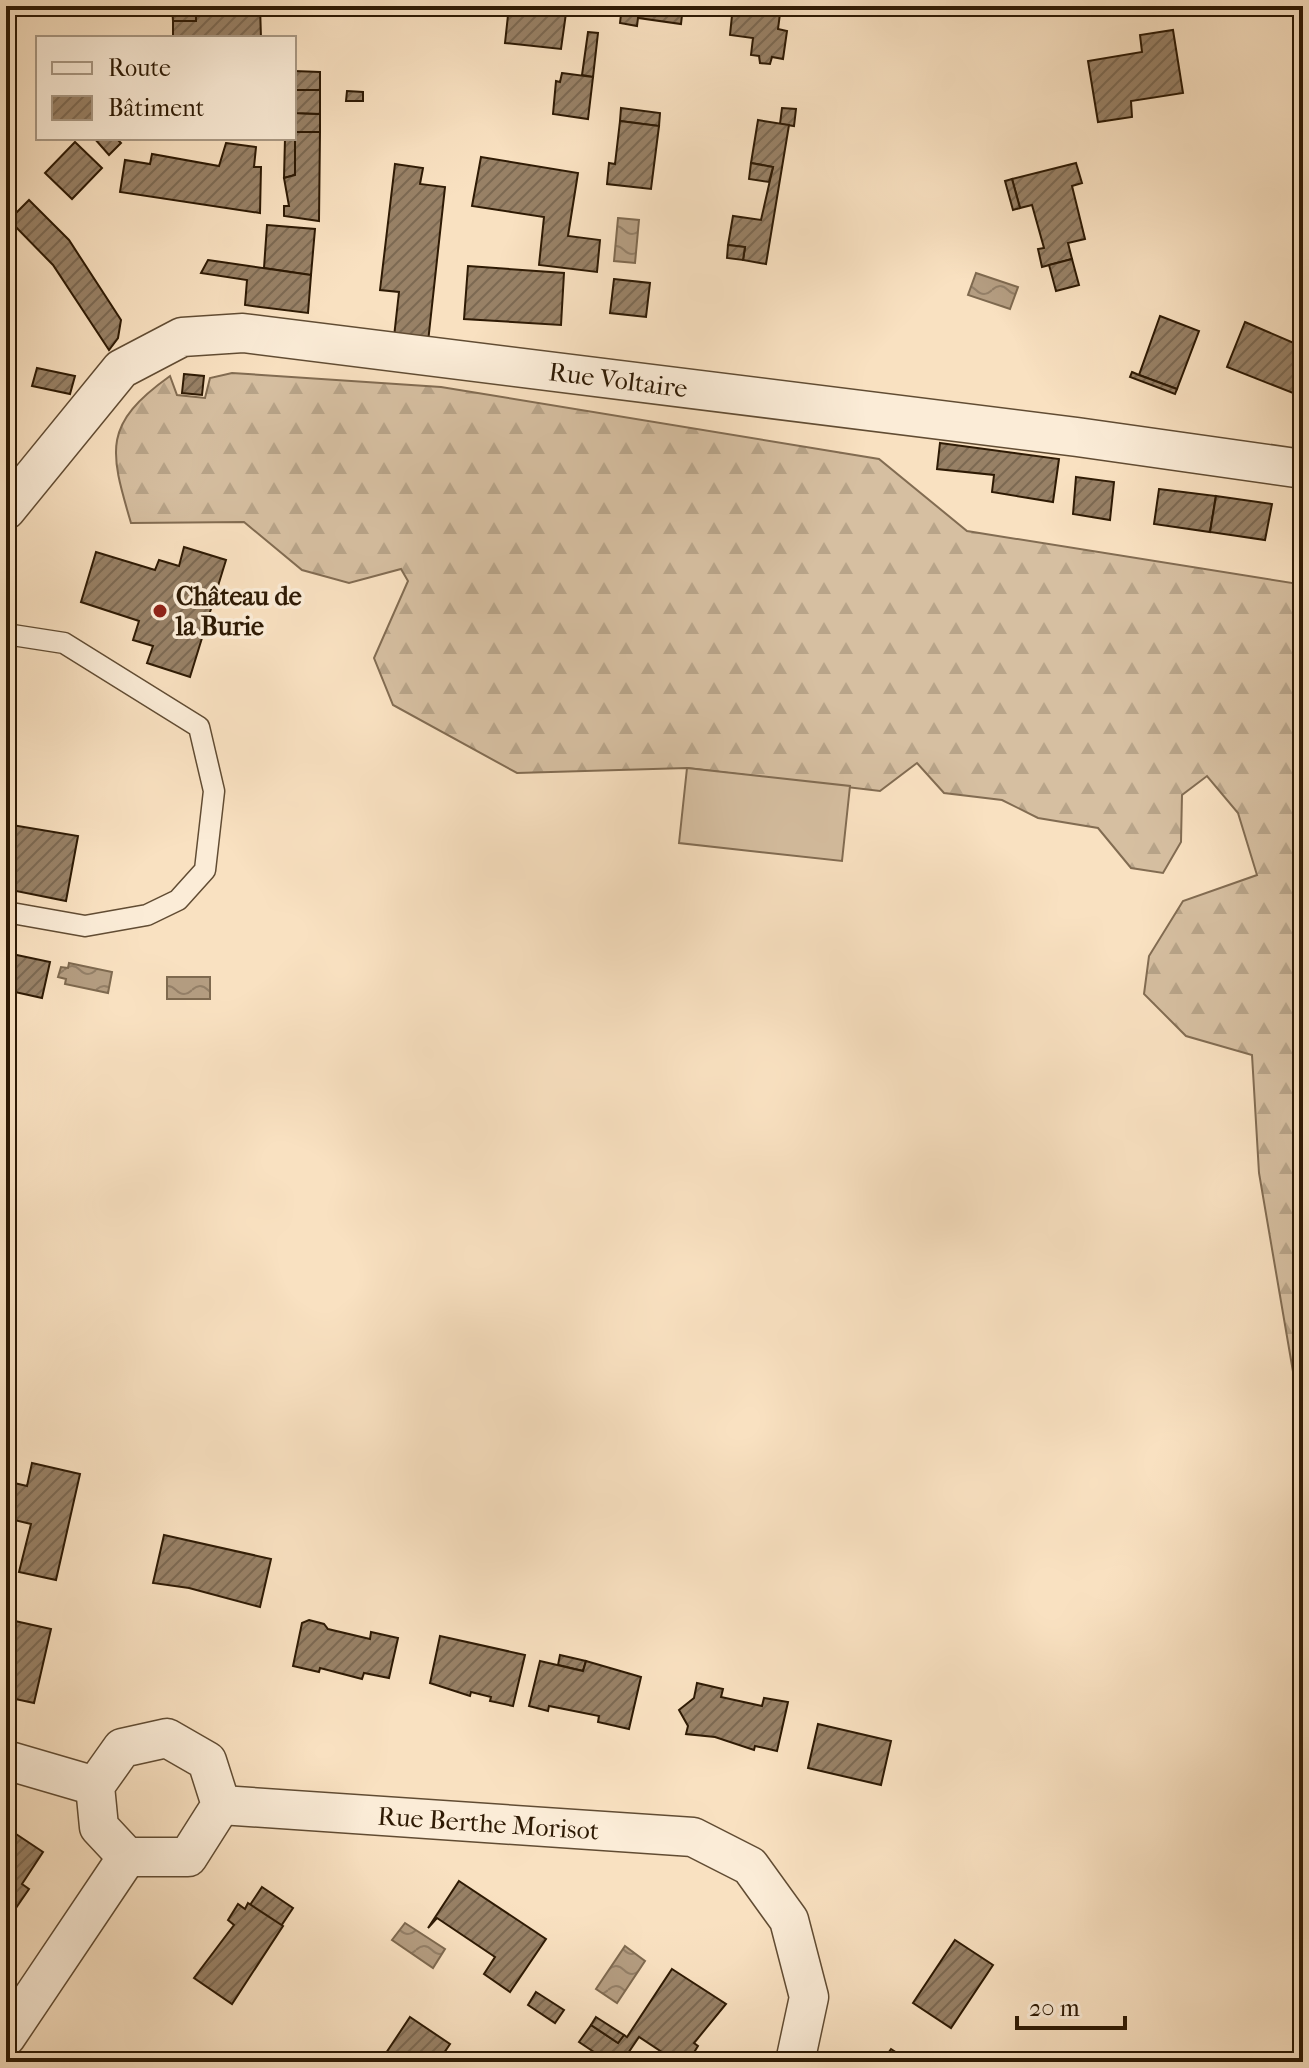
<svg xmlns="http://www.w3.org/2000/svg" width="1309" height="2068" font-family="'IM FELL French Canon',serif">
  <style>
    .forest { fill: url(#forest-firs); stroke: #826c52; stroke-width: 2 }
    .pitch { fill: #d6bfa1; stroke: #826c52; stroke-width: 2 }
    .water { fill: url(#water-waves); stroke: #7e694f; stroke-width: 2 }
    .building { fill: url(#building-hatch); stroke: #2e1a04; stroke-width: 2 }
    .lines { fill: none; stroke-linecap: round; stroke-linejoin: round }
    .service-casing { stroke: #614c33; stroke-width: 23 }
    .minor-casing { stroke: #614c33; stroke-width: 41 }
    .service { stroke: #fbecd7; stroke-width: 20 }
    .minor { stroke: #fbecd7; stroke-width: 38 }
    .poi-dot { fill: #8f2418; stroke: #fbecd7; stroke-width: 3 }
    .labels { text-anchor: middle; stroke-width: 7; stroke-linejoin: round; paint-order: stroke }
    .street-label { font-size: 26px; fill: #2e1a04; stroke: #fbecd7 }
    .poi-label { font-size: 26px; font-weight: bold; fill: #2e1a04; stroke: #fbecd7; text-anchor: start }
  </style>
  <defs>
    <pattern id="forest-firs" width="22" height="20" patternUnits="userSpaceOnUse" patternTransform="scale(2)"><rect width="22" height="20" fill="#d6bfa1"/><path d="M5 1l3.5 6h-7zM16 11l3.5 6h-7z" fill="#b8a489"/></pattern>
    <pattern id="water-waves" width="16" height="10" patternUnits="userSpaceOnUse" patternTransform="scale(2)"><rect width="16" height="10" fill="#b49d81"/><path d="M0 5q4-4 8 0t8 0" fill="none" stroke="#937f67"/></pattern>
    <pattern id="building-hatch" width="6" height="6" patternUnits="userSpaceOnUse" patternTransform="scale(2)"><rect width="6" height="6" fill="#988166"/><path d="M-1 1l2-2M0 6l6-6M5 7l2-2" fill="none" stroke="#7c6952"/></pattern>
  </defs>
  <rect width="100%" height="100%" fill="#f9e1c1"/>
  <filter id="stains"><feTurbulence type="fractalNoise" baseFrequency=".0025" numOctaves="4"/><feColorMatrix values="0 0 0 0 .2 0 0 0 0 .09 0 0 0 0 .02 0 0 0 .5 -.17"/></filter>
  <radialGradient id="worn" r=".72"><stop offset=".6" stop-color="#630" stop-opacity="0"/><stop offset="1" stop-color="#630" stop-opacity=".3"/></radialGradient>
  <path class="forest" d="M232,373L441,387L879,459L967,531L1298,584L1303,569V1408L1297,1395L1259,1173L1252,1055L1186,1036L1144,994L1149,956L1183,901L1257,875L1238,813L1207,776L1182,795L1181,842L1163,873L1131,868L1098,828L1038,818L1002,800L944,793L917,763L880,791L687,768L517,773L393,705L374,658L408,581L401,569L349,583L302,570L244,522L131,523C109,449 103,424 170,376L177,395L205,398L210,378Z"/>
  <polygon class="pitch" points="687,768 850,786 842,861 679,843"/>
  <g class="water">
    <polygon points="618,218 639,220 635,263 614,261"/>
    <polygon points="976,273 1018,287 1010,309 968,295"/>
    <polygon points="69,963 112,972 108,993 65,984 66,979 58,977 61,967 68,968"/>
    <rect x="167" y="977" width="43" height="22"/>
    <polygon points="405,1923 445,1949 433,1968 392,1940"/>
    <polygon points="625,1946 645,1961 617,2003 596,1989"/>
  </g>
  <g class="building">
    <polygon points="172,6 196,6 196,21 173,21"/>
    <polygon points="196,6 260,6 261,38 173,38 173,21 196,21"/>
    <polygon points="509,6 567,6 561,49 505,43"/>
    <polygon points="622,6 683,6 681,24 638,18 637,26 620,23"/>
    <polygon points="733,6 781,6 778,29 787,31 783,59 772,57 770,64 760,63 759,56 751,55 753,38 730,35"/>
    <polygon points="991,6 1029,6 1026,15"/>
    <polygon points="1173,30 1183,93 1131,101 1132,117 1098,122 1088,61 1142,52 1140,35"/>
    <polygon points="588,32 598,33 593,77 582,75"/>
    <polygon points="294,71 320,72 320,90 296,90 296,113 320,114 320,132 295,132 295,175 284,178 285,138 294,138"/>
    <polygon points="562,73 593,77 588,119 553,114 556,81 560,82"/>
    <polygon points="296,90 320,90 320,114 296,113"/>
    <polygon points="347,91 363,92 363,101 346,101"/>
    <polygon points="621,108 660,113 659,126 620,121"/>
    <polygon points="782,108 796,109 794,126 780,124"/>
    <polygon points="758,120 789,125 766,264 743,260 745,247 728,245 733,216 761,220 773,167 751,163"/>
    <polygon points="620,121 659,126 651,189 607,184 609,163 615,164"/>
    <polygon points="295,132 320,132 319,221 284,216 284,206 289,206 284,178 295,175"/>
    <polygon points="94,138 116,138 121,143 109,155"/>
    <polygon points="75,142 102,168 72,199 45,173"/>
    <polygon points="226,143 256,147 254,167 261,167 260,213 120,192 125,160 150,164 152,154 219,166"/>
    <polygon points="481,157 578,173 568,236 600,240 597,272 539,265 544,217 472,206"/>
    <polygon points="751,163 773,167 769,182 749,179"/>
    <polygon points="1076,163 1082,183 1072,186 1085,239 1068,243 1072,259 1042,267 1038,249 1044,248 1032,205 1020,208 1012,179"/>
    <polygon points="395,164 423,168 420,184 445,187 428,342 394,337 399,292 380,290"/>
    <polygon points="1012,179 1020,208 1013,210 1005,181"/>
    <polygon points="29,200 69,240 121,320 118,338 109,350 53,265 9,220"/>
    <polygon points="267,225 315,229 311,275 264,268"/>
    <polygon points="728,245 745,247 743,260 727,258"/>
    <polygon points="1072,259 1079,285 1056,291 1049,265"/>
    <polygon points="208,260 311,275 308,313 245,305 247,280 201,273"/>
    <polygon points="468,266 564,273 561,325 464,319"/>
    <polygon points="614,279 650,283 646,317 610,313"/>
    <polygon points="1160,316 1199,331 1177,389 1139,375"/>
    <polygon points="1245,322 1303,347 1303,369 1293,393 1227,367"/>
    <polygon points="37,368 75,376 70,394 32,386"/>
    <polygon points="1132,372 1139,375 1177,389 1175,394 1130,377"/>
    <polygon points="184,374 204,376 202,395 182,393"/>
    <polygon points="940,443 1059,459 1053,502 992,492 994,475 937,469"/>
    <polygon points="1076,477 1114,482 1110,520 1073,514"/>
    <polygon points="1159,489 1216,496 1210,532 1154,524"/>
    <polygon points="1216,496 1272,504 1265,540 1210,532"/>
    <polygon points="184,547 226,560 190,677 147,663 153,646 133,640 139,621 81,602 96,552 155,570 159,560 179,566"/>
    <polygon points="6,824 78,836 66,901 6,889"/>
    <polygon points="12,954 50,962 42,998 6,990"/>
    <polygon points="32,1463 80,1474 56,1580 19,1572 31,1524 6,1518 6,1481 27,1486"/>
    <polygon points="164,1535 271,1559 260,1607 189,1588 153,1583"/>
    <polygon points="309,1620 324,1624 328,1629 370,1639 371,1632 398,1638 389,1678 364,1673 362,1679 320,1668 319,1672 293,1666 302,1623"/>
    <polygon points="15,1621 51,1629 34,1703 6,1697 6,1635 12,1637"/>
    <polygon points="440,1636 525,1655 513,1706 490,1701 491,1697 471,1692 470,1696 430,1683"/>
    <polygon points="560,1655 586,1661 583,1671 558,1665"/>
    <polygon points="540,1661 583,1671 586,1661 641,1677 629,1729 598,1722 599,1716 549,1706 548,1711 529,1706"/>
    <polygon points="697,1683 723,1689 721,1697 762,1706 764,1698 788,1702 777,1751 755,1746 754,1750 715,1737 686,1734 688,1726 679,1710 694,1698"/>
    <polygon points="818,1724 891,1741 881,1785 808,1768"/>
    <polygon points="7,1828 43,1852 22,1884 29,1889 16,1908 9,1904 6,1908"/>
    <polygon points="459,1881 546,1939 510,1992 484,1974 495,1957 437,1918 428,1928"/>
    <polygon points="262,1887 293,1908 281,1926 250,1905"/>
    <polygon points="248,1903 283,1926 232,2004 194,1978 234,1925 228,1920 238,1904 245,1909"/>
    <polygon points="955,1940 993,1965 951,2028 913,2003"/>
    <polygon points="672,1969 726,2004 694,2043 698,2046 688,2062 677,2062 639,2037 622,2062 609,2062 579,2042 591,2025 618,2043 624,2035 627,2037"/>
    <polygon points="536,1992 564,2010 555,2023 528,2005"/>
    <polygon points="410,2017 450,2044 438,2062 380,2062"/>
    <polygon points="596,2017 624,2035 618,2043 591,2025"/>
    <polygon points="891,2049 911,2062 882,2062"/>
  </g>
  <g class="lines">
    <g class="service-casing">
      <polyline id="service" points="6,634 64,643 199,727 214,791 205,870 178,900 147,915 85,926 6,912"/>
    </g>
    <g class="minor-casing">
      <g id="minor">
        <path id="s1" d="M6,510L121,369L182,337L243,333L1077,437L1303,469"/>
        <polygon points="167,1738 207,1761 221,1805 188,1857 127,1857 99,1827 95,1786 122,1748"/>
        <polyline points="6,1760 95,1786"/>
        <path id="s2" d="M221,1805L693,1837L750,1866L789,1920L809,1997L795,2062"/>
        <polyline points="6,2037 127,1857"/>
      </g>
    </g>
    <use href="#service" class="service"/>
    <use href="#minor" class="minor"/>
  </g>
  <circle class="poi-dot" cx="160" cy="611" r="8"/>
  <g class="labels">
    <g class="street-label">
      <text dy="9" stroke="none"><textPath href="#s1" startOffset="690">Rue Voltaire</textPath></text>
      <text dy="9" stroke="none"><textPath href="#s2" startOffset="268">Rue Berthe Morisot</textPath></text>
    </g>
    <g class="poi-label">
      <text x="176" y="605">Château de<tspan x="176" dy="30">la Burie</tspan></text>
    </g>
  </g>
  <rect width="1309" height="2068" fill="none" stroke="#f9e1c1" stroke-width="32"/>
  <rect x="8" y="8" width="1293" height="2052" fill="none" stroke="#2e1a04" stroke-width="4"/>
  <rect x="16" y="16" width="1277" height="2036" fill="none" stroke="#2e1a04" stroke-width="2"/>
  <rect x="36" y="36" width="260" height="104" fill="#fbecd7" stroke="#a99883" stroke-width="2"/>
  <rect x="52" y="62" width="40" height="12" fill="#fbecd7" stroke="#a99883" stroke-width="2"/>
  <text x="108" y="76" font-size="24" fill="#2e1a04">Route</text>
  <rect x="52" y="96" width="40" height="24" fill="url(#building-hatch)" stroke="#a99883" stroke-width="2"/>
  <text x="108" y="116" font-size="24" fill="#2e1a04">Bâtiment</text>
  <path d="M1017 2016v12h108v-12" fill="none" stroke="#2e1a04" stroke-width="4"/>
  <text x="1029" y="2016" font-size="24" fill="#2e1a04" stroke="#fbecd7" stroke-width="6" paint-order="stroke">20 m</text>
  <rect width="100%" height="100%" filter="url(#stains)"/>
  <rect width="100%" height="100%" fill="url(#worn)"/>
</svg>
